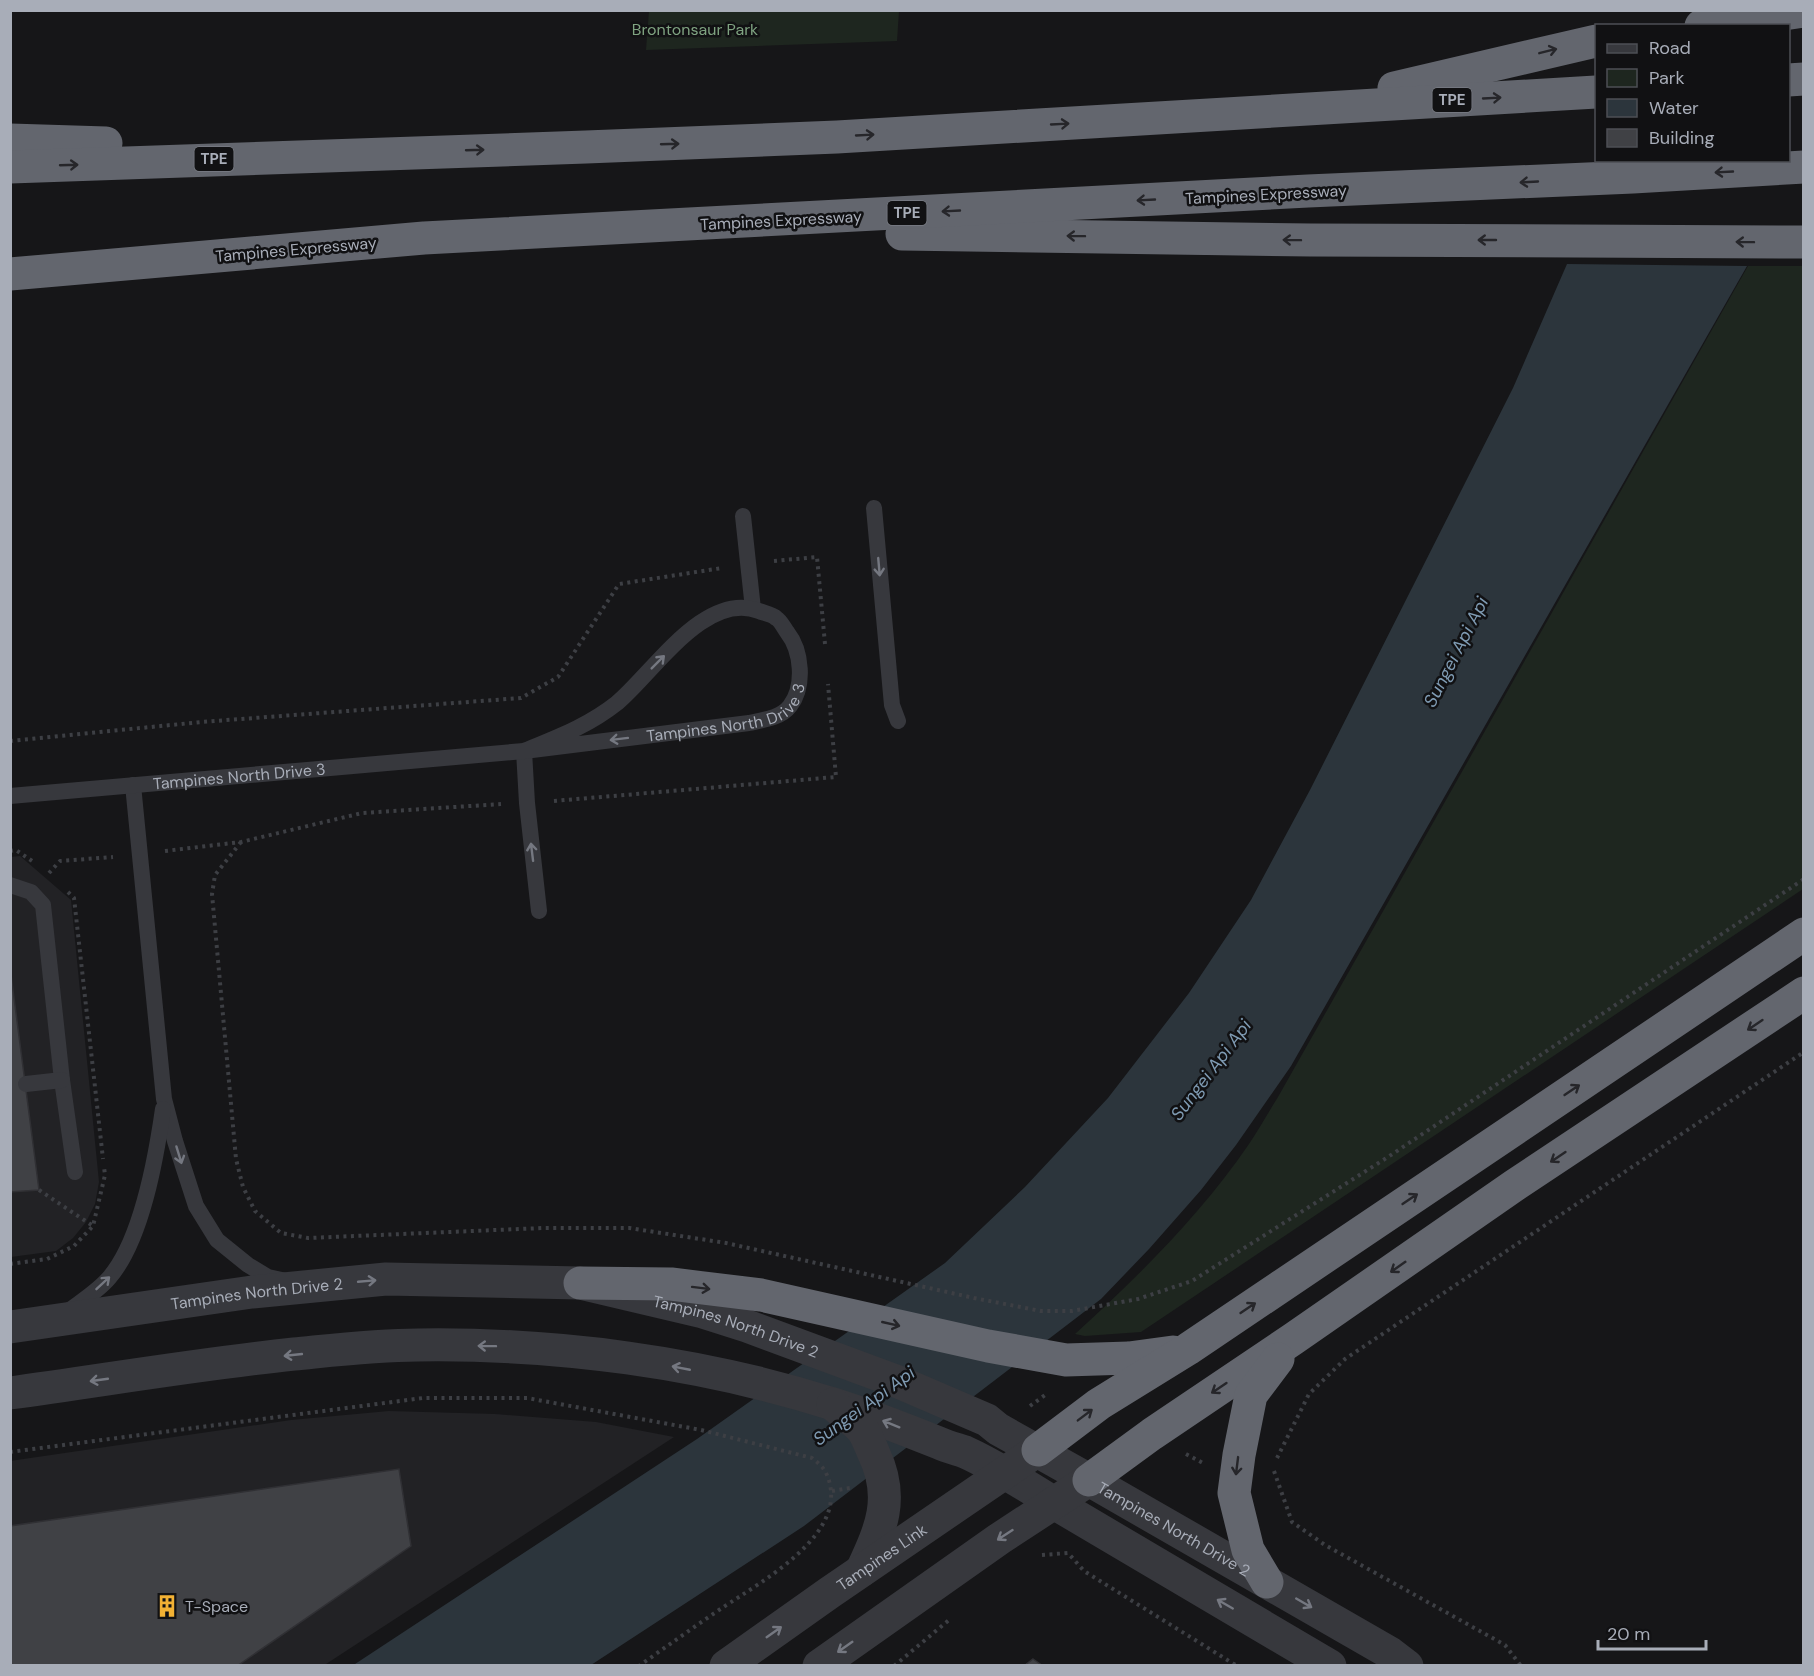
<svg xmlns="http://www.w3.org/2000/svg" width="1814" height="1676" font-family="'DM Sans',sans-serif">
  <style>
    .built { fill: #222225 }
    .green { fill: #1e261f }
    .water { fill: #2c353c }
    .building { fill: #404145; stroke: #303034; stroke-width: 1.5 }
    .lines { fill: none; stroke-linecap: round; stroke-linejoin: round }
    .path { stroke: #3d3f44; stroke-width: 4; stroke-dasharray: 3 4.5; stroke-linecap: butt }
    .service { stroke: #37383d; stroke-width: 16 }
    .minor { stroke: #37383d; stroke-width: 33 }
    .tertiary { stroke: #37383d; stroke-width: 33 }
    .motorway { stroke: #63666e; stroke-width: 33 }
    .oneway { stroke: #26262a }
    .oneway2 { stroke: #757881 }
    .labels { text-anchor: middle; stroke-width: 5; stroke-linejoin: round; paint-order: stroke }
    .shield { fill: #111113; stroke: #7b7e86; stroke-width: 1.5 }
    .shield-label { font-size: 15px; font-weight: bold; fill: #a8adb8 }
    .park-label { font-size: 16px; fill: #7fa381; stroke: #111113 }
    .street-label { font-size: 16px; fill: #a8adb8; stroke: #111113 }
    .poi-label { font-size: 16px; fill: #a8adb8; stroke: #111113; text-anchor: start }
    .water-label { font-size: 18px; font-style: italic; fill: #7f9bb3; stroke: #111113 }
  </style>
  <rect width="100%" height="100%" fill="#161618"/>
  <g class="built">
    <polygon points="20,856 71,900 99,1182 95,1204 86,1222 73,1238 56,1251 11,1257 10,857"/>
    <polygon points="389,1411 495,1414 596,1422 674,1437 323,1666 11,1665 10,1461 291,1420"/>
  </g>
  <g class="green">
    <polygon points="649,11 649,10 899,11 897,41 646,50"/>
    <path d="M1748,266H1803V889L1141,1332L1085,1336L1075,1334C1137,1278 1202,1213 1249,1144C1259,1129 1268,1113 1278,1097Z"/>
  </g>
  <polygon class="water" points="1567,264 1747,266 1291,1066 1236,1145 1201,1190 1149,1249 1101,1299 804,1526 591,1665 352,1666 697,1439 945,1263 1025,1187 1108,1098 1189,993 1251,900 1310,790 1513,388"/>
  <g class="building">
    <polygon points="10,967 39,1190 10,1192"/>
    <polygon points="399,1469 411,1546 237,1666 10,1666 10,1526"/>
    <polygon points="1033,1659 1043,1666 1024,1666"/>
  </g>
  <g class="lines">
    <g class="path">
      <polyline points="774,561 817,557 825,644"/>
      <polyline points="10,741 201,722 521,698 558,677 619,584 722,568"/>
      <polyline points="554,801 836,777 828,684"/>
      <polyline points="241,842 215,875 212,894 236,1159 243,1187 255,1211 281,1233 308,1238 543,1228 629,1228 726,1243 974,1298 1041,1311 1072,1311 1138,1299 1192,1281 1388,1157 1804,879"/>
      <polyline points="10,851 16,850 35,863"/>
      <polyline points="165,851 241,842 362,813 501,804"/>
      <polyline points="49,873 60,861 113,857"/>
      <polyline points="68,892 74,898 103,1159"/>
      <polyline points="39,1190 93,1226"/>
      <polyline points="10,1264 47,1259 74,1246 93,1226 105,1175 104,1167"/>
      <polyline points="1030,1406 1048,1393"/>
      <path d="M10,1452L423,1398H527L701,1430L812,1458C817,1462 822,1466 825,1471C856,1531 762,1581 722,1608C694,1627 667,1646 639,1666"/>
      <polyline points="1186,1454 1203,1463"/>
      <polyline points="1277,1458 1309,1394 1345,1359 1804,1052"/>
      <polyline points="1274,1471 1292,1522 1325,1545 1505,1645 1521,1666"/>
      <polyline points="832,1491 850,1488"/>
      <polyline points="1042,1555 1068,1553 1084,1571 1237,1666"/>
      <polyline points="894,1666 949,1620"/>
    </g>
    <g class="service">
      <polyline points="874,508 892,705 898,721"/>
      <polyline points="743,516 753,609"/>
      <polyline points="524,751 527,803 539,911"/>
      <polyline points="133,785 164,1099 175,1141 196,1206 217,1240 248,1265 268,1277 286,1281"/>
      <path id="s1" d="M10,796L524,751L749,723C763,720 781,718 790,706C805,686 802,651 787,632C784,628 781,621 776,618C772,614 764,613 759,611C705,590 653,673 617,703C588,726 558,737 524,751"/>
      <polyline points="10,885 31,892 43,905 62,1080 75,1172"/>
      <polyline points="26,1084 62,1080"/>
      <path d="M66,1313C80,1302 97,1292 109,1278C142,1240 156,1158 163,1109"/>
    </g>
    <g class="minor">
      <path id="s2" d="M10,1327L252,1292L386,1279L580,1283L703,1312L747,1326L901,1383L987,1420L998,1429L1089,1480"/>
      <path d="M10,1393C105,1380 199,1364 294,1354C335,1350 376,1345 418,1345C556,1343 701,1362 833,1404C869,1415 904,1429 939,1443C948,1447 956,1449 965,1452C996,1466 1025,1485 1054,1503"/>
    </g>
    <g class="tertiary">
      <path d="M833,1404C842,1413 857,1422 864,1432C868,1439 871,1447 874,1454C895,1498 881,1529 862,1570"/>
      <polyline points="1054,1503 1330,1666"/>
      <path id="s3" d="M726,1666L829,1593L1038,1450"/>
      <path id="s4" d="M819,1666L999,1539L1089,1480L1390,1653L1407,1666"/>
    </g>
    <g class="motorway">
      <polyline points="1701,26 1804,11"/>
      <polyline points="1788,80 1804,79"/>
      <polyline points="1394,88 1596,41"/>
      <polyline points="10,140 106,143"/>
      <polyline points="10,167 586,147 837,137 1596,92"/>
      <polyline points="902,234 1311,240 1804,242"/>
      <polyline points="10,274 424,238 1308,191 1633,177 1804,167"/>
      <polyline points="580,1283 671,1284 761,1295 988,1346 1066,1360 1129,1358 1173,1352"/>
      <polyline points="1038,1450 1099,1404 1188,1349 1804,934"/>
      <polyline points="1089,1480 1152,1434 1293,1339 1515,1185 1804,993"/>
      <polyline points="1267,1582 1248,1550 1234,1493 1239,1455 1251,1395 1278,1359"/>
    </g>
  </g>
  <defs><path id="oneway-shaft" d="M-6 0H5M1.5-3L5.5 0L1.5 3" fill="none" stroke-width="1.6" stroke-linecap="round" stroke-linejoin="round" transform="scale(1.5)"/></defs>
  <g class="oneway">
    <use href="#oneway-shaft" transform="translate(1548 51) rotate(-14)"/>
    <use href="#oneway-shaft" transform="translate(1492 98) rotate(-3)"/>
    <use href="#oneway-shaft" transform="translate(1060 124) rotate(-3)"/>
    <use href="#oneway-shaft" transform="translate(865 135) rotate(-3)"/>
    <use href="#oneway-shaft" transform="translate(670 144) rotate(-2)"/>
    <use href="#oneway-shaft" transform="translate(475 150) rotate(-2)"/>
    <use href="#oneway-shaft" transform="translate(69 165) rotate(-2)"/>
    <use href="#oneway-shaft" transform="translate(1724 172) rotate(177)"/>
    <use href="#oneway-shaft" transform="translate(1529 182) rotate(177)"/>
    <use href="#oneway-shaft" transform="translate(1146 200) rotate(177)"/>
    <use href="#oneway-shaft" transform="translate(951 211) rotate(177)"/>
    <use href="#oneway-shaft" transform="translate(1076 236) rotate(-179)"/>
    <use href="#oneway-shaft" transform="translate(1292 240) rotate(-179)"/>
    <use href="#oneway-shaft" transform="translate(1487 240) rotate(-180)"/>
    <use href="#oneway-shaft" transform="translate(1745 242) rotate(-179)"/>
    <use href="#oneway-shaft" transform="translate(1755 1025) rotate(146)"/>
    <use href="#oneway-shaft" transform="translate(1572 1090) rotate(-34)"/>
    <use href="#oneway-shaft" transform="translate(1558 1157) rotate(146)"/>
    <use href="#oneway-shaft" transform="translate(1410 1199) rotate(-34)"/>
    <use href="#oneway-shaft" transform="translate(1398 1267) rotate(145)"/>
    <use href="#oneway-shaft" transform="translate(701 1288) rotate(7)"/>
    <use href="#oneway-shaft" transform="translate(1248 1308) rotate(-34)"/>
    <use href="#oneway-shaft" transform="translate(891 1324) rotate(13)"/>
    <use href="#oneway-shaft" transform="translate(1219 1388) rotate(146)"/>
    <use href="#oneway-shaft" transform="translate(1085 1415) rotate(-37)"/>
    <use href="#oneway-shaft" transform="translate(1237 1466) rotate(97)"/>
  </g>
  <g class="oneway2">
    <use href="#oneway-shaft" transform="translate(879 567) rotate(85)"/>
    <use href="#oneway-shaft" transform="translate(658 662) rotate(-45)"/>
    <use href="#oneway-shaft" transform="translate(619 739) rotate(173)"/>
    <use href="#oneway-shaft" transform="translate(532 852) rotate(-97)"/>
    <use href="#oneway-shaft" transform="translate(179 1155) rotate(73)"/>
    <use href="#oneway-shaft" transform="translate(367 1281) rotate(-5)"/>
    <use href="#oneway-shaft" transform="translate(103 1283) rotate(-43)"/>
    <use href="#oneway-shaft" transform="translate(487 1346) rotate(-179)"/>
    <use href="#oneway-shaft" transform="translate(293 1355) rotate(174)"/>
    <use href="#oneway-shaft" transform="translate(681 1368) rotate(-169)"/>
    <use href="#oneway-shaft" transform="translate(99 1380) rotate(172)"/>
    <use href="#oneway-shaft" transform="translate(891 1424) rotate(-158)"/>
    <use href="#oneway-shaft" transform="translate(1005 1535) rotate(147)"/>
    <use href="#oneway-shaft" transform="translate(1304 1603) rotate(30)"/>
    <use href="#oneway-shaft" transform="translate(1225 1604) rotate(-150)"/>
    <use href="#oneway-shaft" transform="translate(774 1632) rotate(-35)"/>
    <use href="#oneway-shaft" transform="translate(845 1647) rotate(145)"/>
  </g>
  <defs>
    <g id="building-bare" transform="scale(1.8)"><path d="M-4-6H4V6H1V3H-1V6H-4ZM-2.5-4.3h1.7v1.8h-1.7ZM.8-4.3h1.7v1.8H.8ZM-2.5-1h1.7V.8h-1.7ZM.8-1h1.7V.8H.8Z" fill="#f2b134" stroke="#111113" stroke-width="2.5" paint-order="stroke"/></g>
  </defs>
  <g fill-rule="evenodd">
    <use href="#building-bare" x="167" y="1606"/>
  </g>
  <g class="labels">
    <g class="shield">
      <rect x="1432.5" y="88" width="39" height="24" rx="4.5"/>
      <rect x="194.5" y="147" width="39" height="24" rx="4.5"/>
      <rect x="887.5" y="201" width="39" height="24" rx="4.5"/>
    </g>
    <g class="shield-label">
      <text x="1452" y="105">TPE</text>
      <text x="214" y="164">TPE</text>
      <text x="907" y="218">TPE</text>
    </g>
    <g class="park-label">
      <text x="695" y="35">Brontonsaur Park</text>
    </g>
    <g class="street-label">
      <text transform="translate(1266 194) rotate(-3)" y="6">Tampines Expressway</text>
      <text transform="translate(781 220) rotate(-3)" y="6">Tampines Expressway</text>
      <text transform="translate(296 249) rotate(-5)" y="6">Tampines Expressway</text>
      <text dy="6" stroke="none"><textPath href="#s1" startOffset="726">Tampines North Drive 3</textPath></text>
      <text dy="6" stroke="none"><textPath href="#s1" startOffset="230">Tampines North Drive 3</textPath></text>
      <text dy="6" stroke="none"><textPath href="#s2" startOffset="249">Tampines North Drive 2</textPath></text>
      <text dy="6" stroke="none"><textPath href="#s2" startOffset="735">Tampines North Drive 2</textPath></text>
      <text dy="6" stroke="none"><textPath href="#s4" startOffset="426">Tampines North Drive 2</textPath></text>
      <text dy="6" stroke="none"><textPath href="#s3" startOffset="190">Tampines Link</textPath></text>
    </g>
    <g class="poi-label">
      <text x="185" y="1612">T-Space</text>
    </g>
    <g class="water-label">
      <text transform="translate(1456 652) rotate(-63)" y="6">Sungei Api Api</text>
      <text transform="translate(1211 1070) rotate(-53)" y="6">Sungei Api Api</text>
      <text transform="translate(864 1406) rotate(-36)" y="6">Sungei Api Api</text>
    </g>
  </g>
  <rect width="1814" height="1676" fill="none" stroke="#a8adb8" stroke-width="24"/>
  <rect x="1595" y="24" width="195" height="138" fill="#111113" stroke="#4d4f55" stroke-width="1.5"/>
  <rect x="1607" y="44" width="30" height="9" fill="#37383d" stroke="#4d4f55" stroke-width="1.5"/>
  <text x="1649" y="54" font-size="18" fill="#a8adb8">Road</text>
  <rect x="1607" y="69" width="30" height="18" fill="#1e261f" stroke="#4d4f55" stroke-width="1.5"/>
  <text x="1649" y="84" font-size="18" fill="#a8adb8">Park</text>
  <rect x="1607" y="99" width="30" height="18" fill="#2c353c" stroke="#4d4f55" stroke-width="1.5"/>
  <text x="1649" y="114" font-size="18" fill="#a8adb8">Water</text>
  <rect x="1607" y="129" width="30" height="18" fill="#404145" stroke="#4d4f55" stroke-width="1.5"/>
  <text x="1649" y="144" font-size="18" fill="#a8adb8">Building</text>
  <path d="M1598 1640v9h108v-9" fill="none" stroke="#a8adb8" stroke-width="3"/>
  <text x="1607" y="1640" font-size="18" fill="#a8adb8" stroke="#111113" stroke-width="4.5" paint-order="stroke">20 m</text>
</svg>
